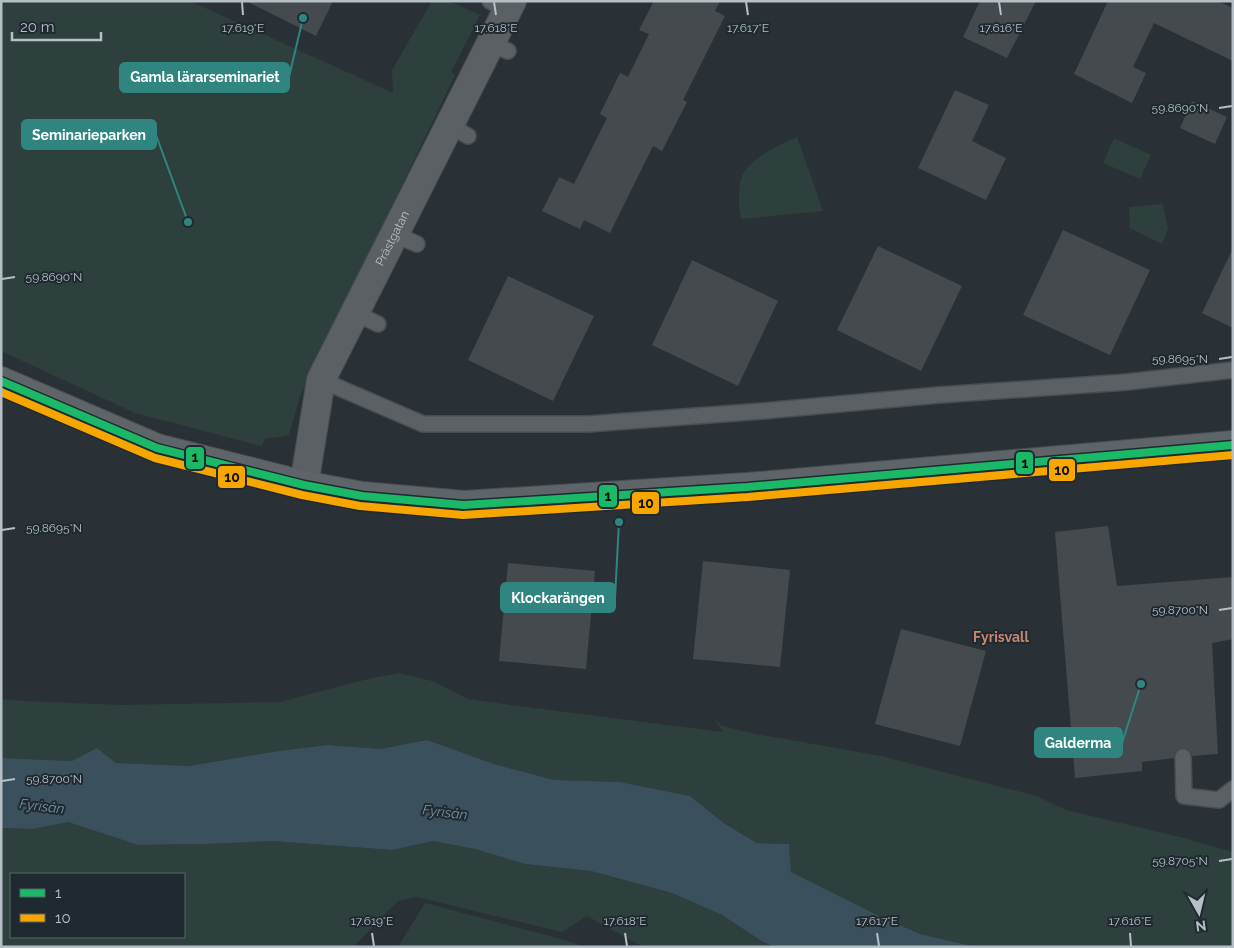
<svg xmlns="http://www.w3.org/2000/svg" width="1234" height="948" font-family="Raleway,sans-serif">
  <style>
    .green { fill: #2d403d; fill-rule: evenodd }
    .water { fill: #3b505d }
    .building { fill: #444a4e }
    .lines { fill: none; stroke-linecap: round; stroke-linejoin: round }
    .lane-casing { stroke: #494d51; stroke-width: 18 }
    .street-casing { stroke: #494d51; stroke-width: 30 }
    .secondary-casing { stroke: #494d51; stroke-width: 30 }
    .lane { stroke: #5b6064; stroke-width: 15 }
    .street { stroke: #5b6064; stroke-width: 28 }
    .secondary { stroke: #5f6468; stroke-width: 28 }
    .bus-1-casing { stroke: #1f2930; stroke-width: 11 }
    .bus-2-casing { stroke: #1f2930; stroke-width: 11 }
    .bus-1 { stroke: #1ab867; stroke-width: 8 }
    .bus-2 { stroke: #f7a600; stroke-width: 8 }
    .ticks { fill: none; stroke: #b5bfc6; stroke-width: 2 }
    .labels { text-anchor: middle; stroke-width: 4; stroke-linejoin: round; paint-order: stroke }
    .street-label { font-size: 12px; fill: #b5bfc6; stroke: #1f2930 }
    .neighbourhood-label { font-size: 14px; font-weight: bold; fill: #c8866e; stroke: #1f2930 }
    .water-label { font-size: 14px; font-style: italic; fill: #7994a6; stroke: #1f2930 }
    .ticks-label { font-size: 12px; text-anchor: middle; fill: #b5bfc6; stroke: #1f2930; stroke-width: 4; stroke-linejoin: round; paint-order: stroke }
    .leader { fill: none; stroke: #308580; stroke-width: 2 }
    .callout-dot { fill: #308580; stroke: #1f2930; stroke-width: 2 }
    .callout { fill: #308580; stroke: #308580; stroke-width: 2 }
    .callout-label { font-size: 14px; text-anchor: middle; font-weight: bold; fill: #fff }
    .line-badge { stroke: #1f2930; stroke-width: 2 }
    .pale-badge-label { font-size: 14px; text-anchor: middle; font-weight: bold; fill: #111 }
  </style>
  <rect width="100%" height="100%" fill="#2a3136"/>
  <g class="green">
    <polygon points="1,1 190,1 393,93 392,70 432,1 449,1 480,15 451,72 455,75 300,396 289,435 265,439 262,446 135,413 1,351"/>
    <path d="M797,137L823,211L741,219C739,207 738,195 740,183C744,160 778,146 797,137Z"/>
    <polygon points="1114,138 1151,155 1140,179 1103,163"/>
    <polygon points="1163,204 1168,229 1162,244 1130,228 1129,207"/>
    <polygon points="399,673 432,681 468,699 510,705 723,732 714,719 722,726 756,734 881,756 1036,796 1066,810 1184,838 1233,852 1233,947 1003,947 972,946 920,934 871,912 791,872 789,844 757,843 725,824 690,796 620,782 554,780 494,764 427,740 380,749 328,745 278,751 189,766 116,763 97,748 73,761 1,758 1,699 22,701 121,705 280,702 364,680"/>
    <path d="M68,822L138,845L207,844L273,841L392,850L433,841L475,849L525,864L591,871L672,893L722,915L763,942L775,947H643L587,916L562,932L417,897L398,901L353,947H1V828L33,829ZM11,874H184V937H11Z"/>
    <polygon points="425,903 568,941 584,947 398,947"/>
  </g>
  <polygon class="water" points="427,740 494,764 554,780 620,782 690,796 725,824 757,843 789,844 791,872 871,912 920,934 972,946 1003,947 775,947 763,942 722,915 672,893 591,871 525,864 475,849 433,841 392,850 273,841 207,844 138,845 68,822 33,829 1,828 1,758 72,761 97,748 116,763 189,766 278,751 328,745 380,749"/>
  <g class="building">
    <polygon points="246,1 333,1 316,36"/>
    <polygon points="654,1 720,1 715,11 725,16 683,100 687,102 662,151 653,146 610,233 584,220 580,229 542,211 559,177 574,184 607,118 600,114 620,73 628,77 649,34 639,30"/>
    <polygon points="980,1 1036,1 1007,58 963,37"/>
    <polygon points="1108,1 1218,1 1233,8 1233,61 1154,23 1133,67 1146,73 1132,103 1074,74"/>
    <polygon points="955,90 989,105 972,141 1006,158 986,200 918,168"/>
    <polygon points="1192,101 1227,117 1215,144 1180,128"/>
    <polygon points="1063,230 1150,270 1110,355 1023,315"/>
    <polygon points="878,246 962,286 921,371 837,330"/>
    <polygon points="1233,248 1233,328 1202,313"/>
    <polygon points="692,260 778,301 738,386 652,345"/>
    <polygon points="508,276 594,316 553,401 468,360"/>
    <polygon points="1108,526 1117,586 1233,577 1233,639 1212,643 1218,754 1192,756 1191,753 1188,749 1182,748 1179,749 1175,752 1174,758 1142,762 1142,771 1075,778 1055,532"/>
    <polygon points="703,561 790,570 780,667 693,659"/>
    <polygon points="508,563 595,571 586,669 499,661"/>
    <polygon points="901,629 986,651 960,746 875,724"/>
  </g>
  <g class="lines">
    <g class="lane-casing">
      <g id="lane">
        <polyline points="490,1 508,10"/>
        <polyline points="490,44 508,51"/>
        <polyline points="449,125 468,136"/>
        <polyline points="394,234 417,244"/>
        <polyline points="355,313 378,324"/>
        <polyline points="321,380 423,424 588,424 763,411 939,395 1127,382 1233,370"/>
        <polyline points="1183,757 1184,796 1219,800 1233,789"/>
      </g>
    </g>
    <g class="street-casing">
      <g id="street">
        <path id="s1" d="M304,485L321,380L512,1"/>
      </g>
    </g>
    <g class="secondary-casing">
      <polyline id="secondary" points="1,381 157,448 304,485 362,496 464,505 747,487 1233,445"/>
    </g>
    <use href="#lane" class="lane"/>
    <use href="#street" class="street"/>
    <use href="#secondary" class="secondary"/>
    <g class="bus-1-casing">
      <polyline id="bus-1" points="1,381 157,448 304,485 362,496 464,505 747,487 1233,445"/>
    </g>
    <g class="bus-2-casing">
      <polyline id="bus-2" points="1,392 155,458 302,495 360,506 463,515 748,497 1233,455"/>
    </g>
    <use href="#bus-1" class="bus-1"/>
    <use href="#bus-2" class="bus-2"/>
  </g>
  <path class="ticks" d="M242,2L243,15M494,2L496,15M746,2L748,15M999,2L1001,15M1219,108L1232,106M2,279L15,277M1219,359L1232,357M2,530L15,528M1219,610L1232,608M2,781L15,779M1219,861L1232,859M372,933L374,946M625,933L627,946M877,933L879,946M1130,933L1131,946"/>
  <g class="labels">
    <g class="street-label">
      <text dy="4" stroke="none"><textPath href="#s1" startOffset="265">Prästgatan</textPath></text>
    </g>
    <g class="neighbourhood-label">
      <text x="1001" y="642">Fyrisvall</text>
    </g>
    <g class="water-label">
      <text transform="translate(42 806) rotate(7)" y="5">Fyrisån</text>
      <text transform="translate(445 812) rotate(7)" y="5">Fyrisån</text>
    </g>
  </g>
  <g class="ticks-label">
    <text x="243" y="32">17.619°E</text>
    <text x="496" y="32">17.618°E</text>
    <text x="748" y="32">17.617°E</text>
    <text x="1001" y="32">17.616°E</text>
    <text x="1180" y="112">59.8690°N</text>
    <text x="54" y="281">59.8690°N</text>
    <text x="1180" y="363">59.8695°N</text>
    <text x="54" y="532">59.8695°N</text>
    <text x="1180" y="614">59.8700°N</text>
    <text x="54" y="783">59.8700°N</text>
    <text x="1180" y="865">59.8705°N</text>
    <text x="372" y="925">17.619°E</text>
    <text x="625" y="925">17.618°E</text>
    <text x="877" y="925">17.617°E</text>
    <text x="1130" y="925">17.616°E</text>
  </g>
  <path class="leader" d="M303 18L289 77M188 222L156 135M619 522L615 598M1141 684L1122 743"/>
  <g class="callout-dot">
    <circle cx="303" cy="18" r="5"/>
    <circle cx="188" cy="222" r="5"/>
    <circle cx="619" cy="522" r="5"/>
    <circle cx="1141" cy="684" r="5"/>
  </g>
  <g class="callout">
    <rect x="120" y="63" width="169" height="29" rx="5"/>
    <rect x="22" y="120" width="134" height="29" rx="5"/>
    <rect x="501" y="583" width="114" height="29" rx="5"/>
    <rect x="1035" y="728" width="87" height="29" rx="5"/>
  </g>
  <g class="callout-label">
    <text x="205" y="82">Gamla lärarseminariet</text>
    <text x="89" y="140">Seminarieparken</text>
    <text x="558" y="603">Klockarängen</text>
    <text x="1078" y="748">Galderma</text>
  </g>
  <g class="line-badge">
    <rect x="185" y="446" width="20" height="24" rx="5" fill="#1ab867"/>
    <rect x="1015" y="451" width="19" height="24" rx="5" fill="#1ab867"/>
    <rect x="1048" y="458" width="28" height="24" rx="5" fill="#f7a600"/>
    <rect x="217" y="465" width="29" height="24" rx="5" fill="#f7a600"/>
    <rect x="598" y="484" width="20" height="24" rx="5" fill="#1ab867"/>
    <rect x="631" y="491" width="29" height="24" rx="5" fill="#f7a600"/>
  </g>
  <g class="pale-badge-label">
    <text x="195" y="462">1</text>
    <text x="1025" y="468">1</text>
    <text x="1062" y="475">10</text>
    <text x="232" y="482">10</text>
    <text x="608" y="501">1</text>
    <text x="646" y="508">10</text>
  </g>
  <rect width="1234" height="948" fill="none" stroke="#b5bfc6" stroke-width="5"/>
  <rect x="10" y="873" width="175" height="65" fill="#1f2930" stroke="#5b656c"/>
  <rect x="20" y="889" width="25" height="8" fill="#1ab867" stroke="#5b656c"/>
  <text x="55" y="898" font-size="15" fill="#b5bfc6">1</text>
  <rect x="20" y="914" width="25" height="8" fill="#f7a600" stroke="#5b656c"/>
  <text x="55" y="923" font-size="15" fill="#b5bfc6">10</text>
  <g transform="translate(1199 913) rotate(172)" stroke="#1f2930" stroke-width="4" paint-order="stroke">
  <path d="M0-4L9 19L0 12L-9 19Z" fill="#b5bfc6"/>
  <text y="-8" font-size="14" font-weight="bold" text-anchor="middle" fill="#b5bfc6">N</text>
  </g>
  <path d="M12 32v8h89v-8" fill="none" stroke="#b5bfc6" stroke-width="2.5"/>
  <text x="20" y="32" font-size="15" fill="#b5bfc6" stroke="#1f2930" stroke-width="4" paint-order="stroke">20 m</text>
</svg>
